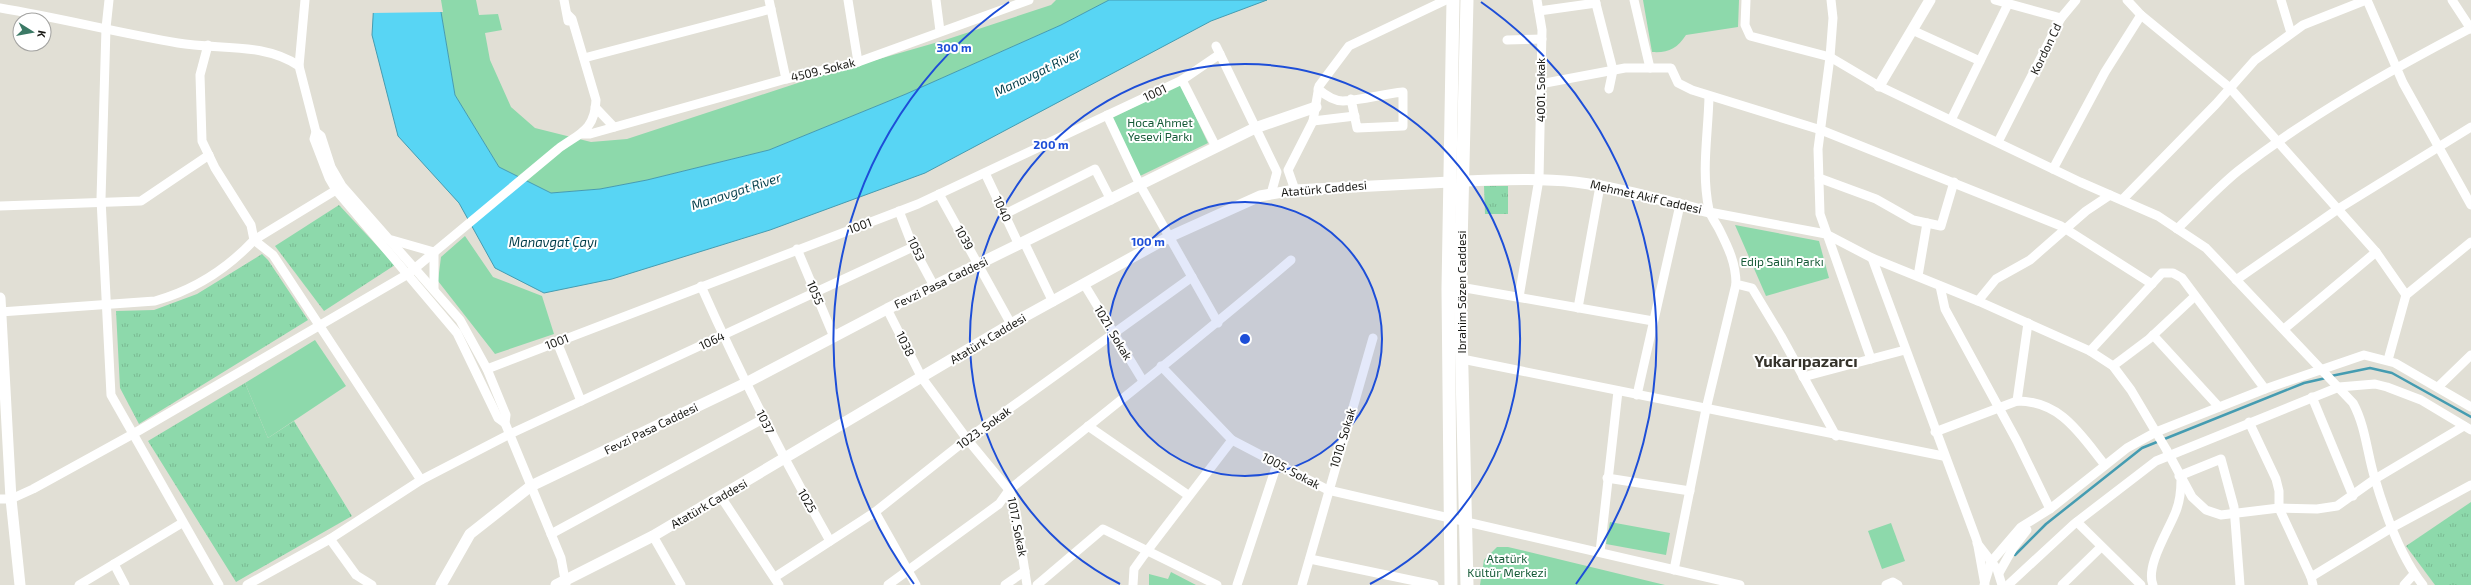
<svg xmlns="http://www.w3.org/2000/svg" width="2471" height="585" font-family="'Exo 2',sans-serif">
  <style>
    .grass { fill: url(#grass-tufts) }
    .park { fill: #8dd9ab }
    .water { fill: #58d5f4; stroke: #459cb1 }
    .pier { fill: #e1dfd5 }
    .lines { fill: none; stroke-linecap: round; stroke-linejoin: round }
    .stream { stroke: #459cb1; stroke-width: 2.5 }
    .minor { stroke: #fff; stroke-width: 9 }
    .tertiary { stroke: #fff; stroke-width: 11 }
    .secondary { stroke: #fff; stroke-width: 13 }
    .ring { fill: none; stroke: #1d4ed8; stroke-width: 2 }
    .labels { text-anchor: middle; stroke-width: 4; stroke-linejoin: round; paint-order: stroke }
    .street-label { font-size: 12px; fill: #181814; stroke: #fff }
    .park-label { font-size: 12px; fill: #175b38; stroke: #fff }
    .water-label { font-size: 13px; font-style: italic; fill: #003c49; stroke: #fff }
    .district-label { font-size: 16px; font-weight: bold; fill: #34322a; stroke: #fff }
    .centre { fill: #1d4ed8; stroke: #fff; stroke-width: 2 }
    .ring-label { font-size: 12px; text-anchor: middle; font-weight: bold; fill: #1d4ed8; stroke: #fff; stroke-width: 4; stroke-linejoin: round; paint-order: stroke }
  </style>
  <defs>
    <pattern id="grass-tufts" width="24" height="20" patternUnits="userSpaceOnUse"><rect width="24" height="20" fill="#8dd9ab"/><path d="M3 7l-1-3M5 7V3M7 7l1-3M15 17l-1-3M17 17v-4M19 17l1-3" fill="none" stroke="#79ba92"/></pattern>
  </defs>
  <rect width="100%" height="100%" fill="#e1dfd5"/>
  <g class="grass">
    <polygon points="1484,186 1508,186 1508,214 1485,214"/>
    <polygon points="339,205 395,265 324,311 275,246"/>
    <polygon points="262,254 268,260 308,320 139,424 120,388 116,311 154,310 197,294"/>
    <polygon points="245,383 268,438 294,421 352,516 236,582 148,441"/>
    <polygon points="2471,502 2471,585 2435,585 2406,546"/>
  </g>
  <g class="park">
    <polygon points="439,0 476,0 479,15 498,14 502,30 485,33 490,60 511,107 535,128 591,142 627,139 813,78 945,40 1051,5 1056,0 1109,0 1061,25 906,94 769,150 647,180 600,189 551,193 499,167 455,95"/>
    <path d="M1643,0H1739L1738,27L1686,35C1677,49 1668,53 1652,52Z"/>
    <polygon points="1180,84 1208,143 1140,176 1112,118"/>
    <polygon points="1735,225 1819,241 1829,278 1766,296"/>
    <polygon points="465,236 493,277 542,296 554,334 495,354 438,281 441,257"/>
    <polygon points="315,340 346,386 268,438 245,383"/>
    <polygon points="1610,522 1670,533 1666,555 1606,544"/>
    <polygon points="1891,523 1905,561 1882,569 1868,531"/>
    <polygon points="1497,547 1508,547 1665,585 1480,585 1484,560"/>
    <polygon points="1171,572 1196,585 1149,585 1149,574 1168,579"/>
  </g>
  <polygon class="water" points="374,0 439,0 455,95 499,167 551,193 600,189 647,180 769,150 906,94 1061,25 1109,0 1267,0 1211,21 925,173 770,230 612,279 544,293 495,268 459,203 398,136 372,35"/>
  <polygon class="pier" points="372,0 441,0 443,12 371,13"/>
  <g class="lines">
    <g class="stream">
      <polyline points="2331,376 2370,368 2392,373 2471,417"/>
      <polyline points="2015,555 2046,524 2142,448 2304,383 2326,378"/>
    </g>
    <g class="minor">
      <polyline points="109,0 106,28 101,199 111,395 219,585"/>
      <polyline points="564,0 568,21"/>
      <polyline points="769,0 786,79"/>
      <polyline points="848,0 858,62"/>
      <polyline points="936,0 940,31"/>
      <polyline points="1595,0 1613,70 1609,89"/>
      <polyline points="1634,0 1650,68"/>
      <path d="M1746,0L1745,25L1750,36L1830,57L1879,86L2080,182L2158,216L2206,248L2353,403C2366,427 2367,454 2375,479C2385,513 2401,558 2423,585"/>
      <polyline points="1831,0 1833,18 1830,57 1818,149 1820,214 1871,359"/>
      <polyline points="1995,0 2061,18 1998,142"/>
      <polyline points="2127,0 2141,15 2230,88 2376,252 2406,295"/>
      <polyline points="2281,0 2291,33"/>
      <polyline points="2367,0 2403,83 2471,205"/>
      <polyline points="2452,0 2471,29"/>
      <path d="M0,8C60,18 119,33 178,43C218,50 264,42 299,66L316,132L314,139L329,178L336,190L457,333L498,418L505,423"/>
      <polyline points="1539,11 1596,3"/>
      <polyline points="2061,18 2076,0"/>
      <polyline points="1912,30 1980,61"/>
      <polyline points="1507,40 1542,39"/>
      <polyline points="1216,46 1277,172 1271,194"/>
      <polyline points="584,58 771,9"/>
      <polyline points="299,66 305,0"/>
      <polyline points="1182,80 1216,147"/>
      <polyline points="1540,84 1625,68 1671,68 1678,83 1692,90 1821,130 2061,226 2152,284"/>
      <path d="M1318,89C1325,95 1334,101 1343,101C1363,100 1383,94 1403,92V126L1357,128L1351,99"/>
      <path d="M1709,97C1708,136 1701,171 1709,210C1711,217 1716,223 1719,229C1728,247 1736,263 1736,284L1752,288L1781,336L1836,436"/>
      <polyline points="595,107 614,127"/>
      <polyline points="1107,115 1140,185 1218,323"/>
      <polyline points="1951,120 2008,4"/>
      <polyline points="1313,121 1355,116"/>
      <polyline points="316,132 321,136 331,167 342,186 460,320 487,369 506,415 505,423 561,558 566,585"/>
      <polyline points="581,134 590,134 786,79 858,62 1029,0"/>
      <polyline points="2053,169 2105,72 2141,15"/>
      <polyline points="985,173 1019,245"/>
      <polyline points="1819,178 1876,199 1913,220 1941,226 1954,182"/>
      <polyline points="341,187 254,240 273,255 421,480"/>
      <polyline points="1295,190 1288,170 1313,121 1319,86 1349,46 1446,0"/>
      <polyline points="939,194 1011,324"/>
      <polyline points="2122,200 2216,104 2255,60 2303,25 2366,0"/>
      <polyline points="0,206 141,201 209,155"/>
      <polyline points="899,211 913,247 934,286"/>
      <polyline points="1709,212 1826,234 1872,258 1978,301 2090,351 2113,366 2131,390 2166,449 2192,497 2206,510 2221,515 2279,508 2317,509 2337,506 2375,479 2464,426"/>
      <polyline points="1005,214 1095,169 1111,200"/>
      <path d="M2177,229C2197,210 2217,188 2238,171C2310,115 2391,70 2471,28"/>
      <polyline points="392,240 434,252 434,290"/>
      <polyline points="1024,242 1053,302"/>
      <polyline points="797,249 834,337"/>
      <polyline points="1872,258 1977,541 1985,585"/>
      <polyline points="1918,276 1927,223"/>
      <polyline points="2236,280 2338,209 2471,127"/>
      <polyline points="1084,284 1143,381"/>
      <path d="M701,286C740,374 783,458 830,541"/>
      <polyline points="1940,286 1945,309 2017,441 2050,509"/>
      <polyline points="1460,287 1653,321"/>
      <polyline points="1519,297 1539,179 1542,30 1537,0"/>
      <polyline points="1978,301 1996,279 2030,260 2086,211 2110,195"/>
      <polyline points="1578,308 1600,186"/>
      <polyline points="887,309 922,378 967,439 1009,490 1014,501 1027,585"/>
      <path d="M0,312L155,301C194,290 227,269 254,240L251,225L215,168L202,141L200,75L208,45"/>
      <polyline points="2284,329 2376,252"/>
      <polyline points="2153,335 2219,407"/>
      <polyline points="557,342 581,401"/>
      <polyline points="2090,351 2162,273 2173,273 2182,278 2265,389"/>
      <polyline points="1462,359 1943,456"/>
      <polyline points="2388,360 2406,295 2471,242"/>
      <polyline points="1161,366 1232,440 1328,490 1740,585"/>
      <polyline points="2113,366 2149,339 2195,296"/>
      <polyline points="487,369 918,204 1182,80 1220,54"/>
      <polyline points="1803,377 1905,350"/>
      <polyline points="2438,387 2471,355"/>
      <polyline points="1637,395 1680,205"/>
      <polyline points="2312,397 2353,496"/>
      <polyline points="2017,401 2028,323"/>
      <polyline points="2249,422 2276,479 2279,491 2279,508 2311,577 2313,585"/>
      <polyline points="1088,426 1188,495"/>
      <path d="M1935,432L2017,401C2061,401 2080,434 2105,465"/>
      <polyline points="2179,476 2221,459 2234,507 2240,585"/>
      <polyline points="1607,478 1690,491"/>
      <polyline points="721,497 779,585"/>
      <path d="M0,499H11L33,489L133,434L408,274L558,149C578,134 595,131 596,100L572,19L568,15"/>
      <polyline points="875,512 916,585"/>
      <polyline points="2077,522 2141,585"/>
      <polyline points="551,534 763,419"/>
      <polyline points="653,536 681,585"/>
      <polyline points="330,539 356,575 372,585"/>
      <polyline points="1977,543 1997,569 2002,585"/>
      <polyline points="1600,552 1618,391"/>
      <polyline points="1310,559 1434,585"/>
      <polyline points="114,564 125,585"/>
      <polyline points="1674,570 1706,409 1736,284"/>
      <polyline points="1999,573 2013,548 2027,530"/>
      <polyline points="775,577 875,512 967,439 1192,277"/>
      <polyline points="2311,577 2393,527 2471,485"/>
      <polyline points="79,585 182,523"/>
      <polyline points="247,585 330,539 421,480 510,434 913,247"/>
      <path d="M888,585L999,504L1009,490C1103,414 1199,339 1291,260"/>
      <polyline points="1005,585 1025,571"/>
      <polyline points="1037,585 1103,529 1217,585"/>
      <polyline points="1133,585 1134,569 1144,555 1232,440"/>
      <polyline points="1237,585 1277,464"/>
      <polyline points="1302,585 1373,338"/>
      <polyline points="1886,585 1893,582 1898,585"/>
      <polyline points="1984,585 1991,562 2021,527 2050,509 2127,448 2156,432 2265,389 2364,355 2395,363 2471,407"/>
      <polyline points="2008,585 2074,524 2156,461 2339,387 2375,384 2387,387 2421,400 2471,430"/>
      <polyline points="2062,585 2101,547"/>
      <path d="M2153,585C2145,566 2169,530 2176,511C2180,501 2181,491 2181,480"/>
      <polyline points="2404,585 2414,574"/>
    </g>
    <g class="tertiary">
      <polyline points="1879,86 1930,0"/>
      <path d="M1462,181C1500,180 1538,178 1575,182C1621,188 1665,201 1709,212"/>
      <polyline points="0,298 11,499 20,585"/>
      <polyline points="441,585 470,534 531,486 742,385 887,309 1255,128 1316,107"/>
      <polyline points="556,585 653,536 1011,324 1169,237 1260,196 1295,190 1450,182"/>
    </g>
    <g class="secondary">
      <polyline points="1467,0 1460,287 1467,585"/>
      <polyline points="1451,585 1448,289 1453,0"/>
    </g>
  </g>
  <circle cx="1245" cy="339" r="137" fill="#1d4ed8" fill-opacity=".12"/>
  <g class="ring">
    <circle cx="1245" cy="339" r="137"/>
    <path d="M1120 584A275 275 0 1 1 1370 584"/>
    <path d="M914 584A412 412 0 0 1 1009 2M1481 2A412 412 0 0 1 1576 584"/>
  </g>
  <g class="labels">
    <g class="street-label">
      <text transform="translate(2046 49) rotate(-64)" y="4">Kordon Cd</text>
      <text transform="translate(823 70) rotate(-14)" y="4">4509. Sokak</text>
      <text transform="translate(1541 90) rotate(-90)" y="4">4001. Sokak</text>
      <text transform="translate(1155 93) rotate(-25)" y="4">1001</text>
      <text transform="translate(1324 189) rotate(-5)" y="4">Atatürk Caddesi</text>
      <text transform="translate(1646 197) rotate(13)" y="4">Mehmet Akif Caddesi</text>
      <text transform="translate(1002 209) rotate(65)" y="4">1040</text>
      <text transform="translate(860 226) rotate(-20)" y="4">1001</text>
      <text transform="translate(964 238) rotate(61)" y="4">1039</text>
      <text transform="translate(916 249) rotate(65)" y="4">1053</text>
      <text transform="translate(941 283) rotate(-26)" y="4">Fevzi Pasa Caddesi</text>
      <text transform="translate(1462 292) rotate(-90)" y="4">Ibrahim Sözen Caddesi</text>
      <text transform="translate(815 293) rotate(67)" y="4">1055</text>
      <text transform="translate(1113 333) rotate(59)" y="4">1021. Sokak</text>
      <text transform="translate(988 339) rotate(-31)" y="4">Atatürk Caddesi</text>
      <text transform="translate(712 341) rotate(-25)" y="4">1064</text>
      <text transform="translate(557 342) rotate(-21)" y="4">1001</text>
      <text transform="translate(905 344) rotate(64)" y="4">1038</text>
      <text transform="translate(765 422) rotate(63)" y="4">1037</text>
      <text transform="translate(984 428) rotate(-36)" y="4">1023. Sokak</text>
      <text transform="translate(651 429) rotate(-26)" y="4">Fevzi Pasa Caddesi</text>
      <text transform="translate(1343 438) rotate(-73)" y="4">1010. Sokak</text>
      <text transform="translate(1291 471) rotate(28)" y="4">1005. Sokak</text>
      <text transform="translate(807 501) rotate(60)" y="4">1025</text>
      <text transform="translate(709 504) rotate(-30)" y="4">Atatürk Caddesi</text>
      <text transform="translate(1017 527) rotate(79)" y="4">1017. Sokak</text>
    </g>
    <g class="park-label">
      <text x="1160" y="127">Hoca Ahmet<tspan x="1160" dy="14">Yesevi Parkı</tspan></text>
      <text x="1782" y="266">Edip Salih Parkı</text>
      <text x="1507" y="563">Atatürk<tspan x="1507" dy="14">Kültür Merkezi</tspan></text>
    </g>
    <g class="water-label">
      <text transform="translate(1037 72) rotate(-26)" y="5">Manavgat River</text>
      <text transform="translate(736 191) rotate(-18)" y="5">Manavgat River</text>
      <text x="553" y="247">Manavgat Çayı</text>
    </g>
    <g class="district-label">
      <text x="1806" y="367">Yukarıpazarcı</text>
    </g>
  </g>
  <circle cx="1245" cy="339" r="6" class="centre"/>
  <g class="ring-label">
    <text x="954" y="52">300 m</text>
    <text x="1051" y="149">200 m</text>
    <text x="1148" y="246">100 m</text>
  </g>
  <g transform="translate(32 32) rotate(101)"><circle r="19" fill="#ffffff" stroke="#a3a3a1"/>
  <path d="M0-3L7 15L0 10L-7 15Z" fill="#3b7965"/>
  <text y="-6" font-size="11" font-weight="bold" text-anchor="middle" fill="#181814">K</text>
  </g>
</svg>
